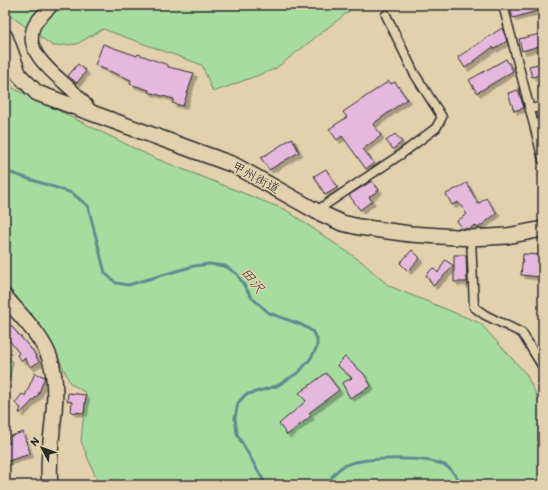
<svg xmlns="http://www.w3.org/2000/svg" width="548" height="490" font-family="Itim,'Klee One',sans-serif">
  <style>
    .green { fill: #a7dc9f; stroke: #698465 }
    .lines { fill: none; stroke-linecap: round; stroke-linejoin: round }
    .stream { stroke: #5b8c91; stroke-width: 3 }
    .building { fill: #e5b9de; stroke: #2b2b2b; filter: url(#shadow) }
    .street-casing { stroke: #2b2b2b; stroke-width: 11 }
    .secondary-casing { stroke: #2b2b2b; stroke-width: 15 }
    .highway-casing { stroke: #2b2b2b; stroke-width: 18 }
    .street { stroke: #e3d1ae; stroke-width: 8 }
    .secondary { stroke: #e3d1ae; stroke-width: 12 }
    .highway { stroke: #e3d1ae; stroke-width: 15 }
    .labels { text-anchor: middle; stroke-width: 3; stroke-linejoin: round; paint-order: stroke }
    .street-label { font-size: 13px; fill: #2b2b2b; stroke: #e3d1ae }
    .water-label { font-size: 14px; font-style: italic; fill: #374344; stroke: #e3d1ae }
  </style>
  <defs>
    <filter id="shadow"><feDropShadow dx="3.5" dy="3.5" stdDeviation="0" flood-color="#0004"/></filter>
  </defs>
  <rect width="100%" height="100%" fill="#e3d1ae"/>
  <filter id="ink" filterUnits="userSpaceOnUse"><feTurbulence type="fractalNoise" baseFrequency=".025" numOctaves="2"/><feDisplacementMap in="SourceGraphic" scale="8" xChannelSelector="R" yChannelSelector="G"/><feConvolveMatrix kernelMatrix="1 2 1 2 8 2 1 2 1" color-interpolation-filters="sRGB"/></filter>
  <g filter="url(#ink)">
    <g class="green">
      <polygon points="5,5 357,5 275,69 213,92 202,65 103,29 77,44 53,46 5,12"/>
      <polygon points="5,84 152,157 286,210 362,262 389,286 480,323 526,374 543,409 543,485 99,485 81,441 86,393 70,383 54,348 15,295 5,302"/>
      <polygon points="5,352 13,363 5,396"/>
    </g>
    <g class="lines">
      <g class="stream">
        <polyline points="5,171 72,193 88,206 105,273 116,283 128,285 194,266 209,264 225,266 237,274 252,298 269,313 302,325 312,331 317,339 317,347 311,358 299,372 277,386 245,395 238,403 235,418 237,434 266,485"/>
        <path d="M328,485C330,478 338,468 346,465C364,457 429,456 446,466C451,469 459,479 461,485"/>
      </g>
    </g>
    <g class="building">
      <polygon points="509,5 543,5 543,9 513,18"/>
      <polygon points="502,28 507,41 494,49 493,47 465,68 458,57"/>
      <polygon points="540,34 543,45 522,51 519,39"/>
      <polygon points="103,44 137,56 138,54 154,60 168,65 168,67 194,73 183,106 172,103 174,99 148,92 149,90 130,84 131,80 95,65"/>
      <polygon points="506,59 513,71 477,93 469,80"/>
      <polygon points="543,63 543,74 532,77 529,66"/>
      <polygon points="78,64 86,71 77,83 68,76"/>
      <polygon points="389,81 391,84 395,82 407,99 373,124 381,136 363,149 374,163 366,169 342,136 337,140 329,129 347,117 343,112"/>
      <polygon points="518,90 524,108 514,111 508,93"/>
      <polygon points="395,134 402,142 393,149 386,141"/>
      <polygon points="292,138 299,152 269,170 261,158"/>
      <polygon points="326,169 337,188 325,195 314,176"/>
      <polygon points="372,181 379,190 369,197 372,201 360,210 349,195"/>
      <polygon points="467,183 478,204 486,198 497,213 478,228 475,225 469,229 462,228 457,221 467,214 458,202 452,205 446,194"/>
      <polygon points="412,250 420,258 408,271 400,263"/>
      <polygon points="523,254 543,255 543,270 540,270 540,277 521,275"/>
      <polygon points="454,255 466,255 467,282 454,282"/>
      <polygon points="445,260 454,266 433,286 426,275 433,268 438,273"/>
      <polygon points="5,319 33,351 39,362 30,367 25,358 22,361 17,355 19,353 5,335"/>
      <polygon points="345,357 364,374 371,386 350,398 342,383 352,378 337,365"/>
      <polygon points="35,373 45,377 38,395 21,413 19,413 21,408 15,403 22,394 25,396"/>
      <polygon points="326,373 339,390 309,413 311,416 287,435 279,424 306,401 299,393"/>
      <polygon points="68,393 86,395 84,413 71,412 72,402 67,401"/>
      <polygon points="23,432 30,454 5,462 5,444 10,443 8,437"/>
    </g>
    <g class="lines">
      <g class="street-casing">
        <g id="street">
          <polyline points="503,5 543,160"/>
          <polyline points="531,109 543,106"/>
          <polyline points="316,211 400,155 436,128 442,117 414,73 386,15"/>
          <polyline points="471,238 474,307 485,315 522,333 543,367"/>
        </g>
      </g>
      <g class="secondary-casing">
        <path id="secondary" d="M52,5C46,12 38,18 34,26C21,55 63,79 79,97C84,102 88,108 93,114"/>
      </g>
      <g class="highway-casing">
        <g id="highway">
          <polyline points="5,37 19,75 37,93 234,165 316,211 342,223 359,227 410,234 471,238 507,236 543,229"/>
          <path d="M5,297C20,315 40,334 49,356C64,397 45,443 50,485"/>
        </g>
      </g>
      <use href="#street" class="street"/>
      <use href="#secondary" class="secondary"/>
      <use href="#highway" class="highway"/>
    </g>
  </g>
  <g class="labels">
    <g class="street-label">
      <text transform="translate(256 177) rotate(28)" y="5">甲州街道</text>
    </g>
    <g class="water-label">
      <text transform="translate(253 280) rotate(51)" y="5">田沢</text>
    </g>
  </g>
  <rect width="548" height="490" fill="none" stroke="#e3d1ae" stroke-width="20"/>
  <rect x="10" y="10" width="528" height="470" fill="none" stroke="#2b2b2b" stroke-width="1.5" filter="url(#ink)"/>
  <g transform="translate(42 448) rotate(311)" stroke="#e3d1ae" stroke-width="3" paint-order="stroke">
  <path d="M0-3L7 15L0 10L-7 15Z" fill="#2b2b2b"/>
  <text y="-6" font-size="11" font-weight="bold" text-anchor="middle" fill="#2b2b2b">N</text>
  </g>
</svg>
